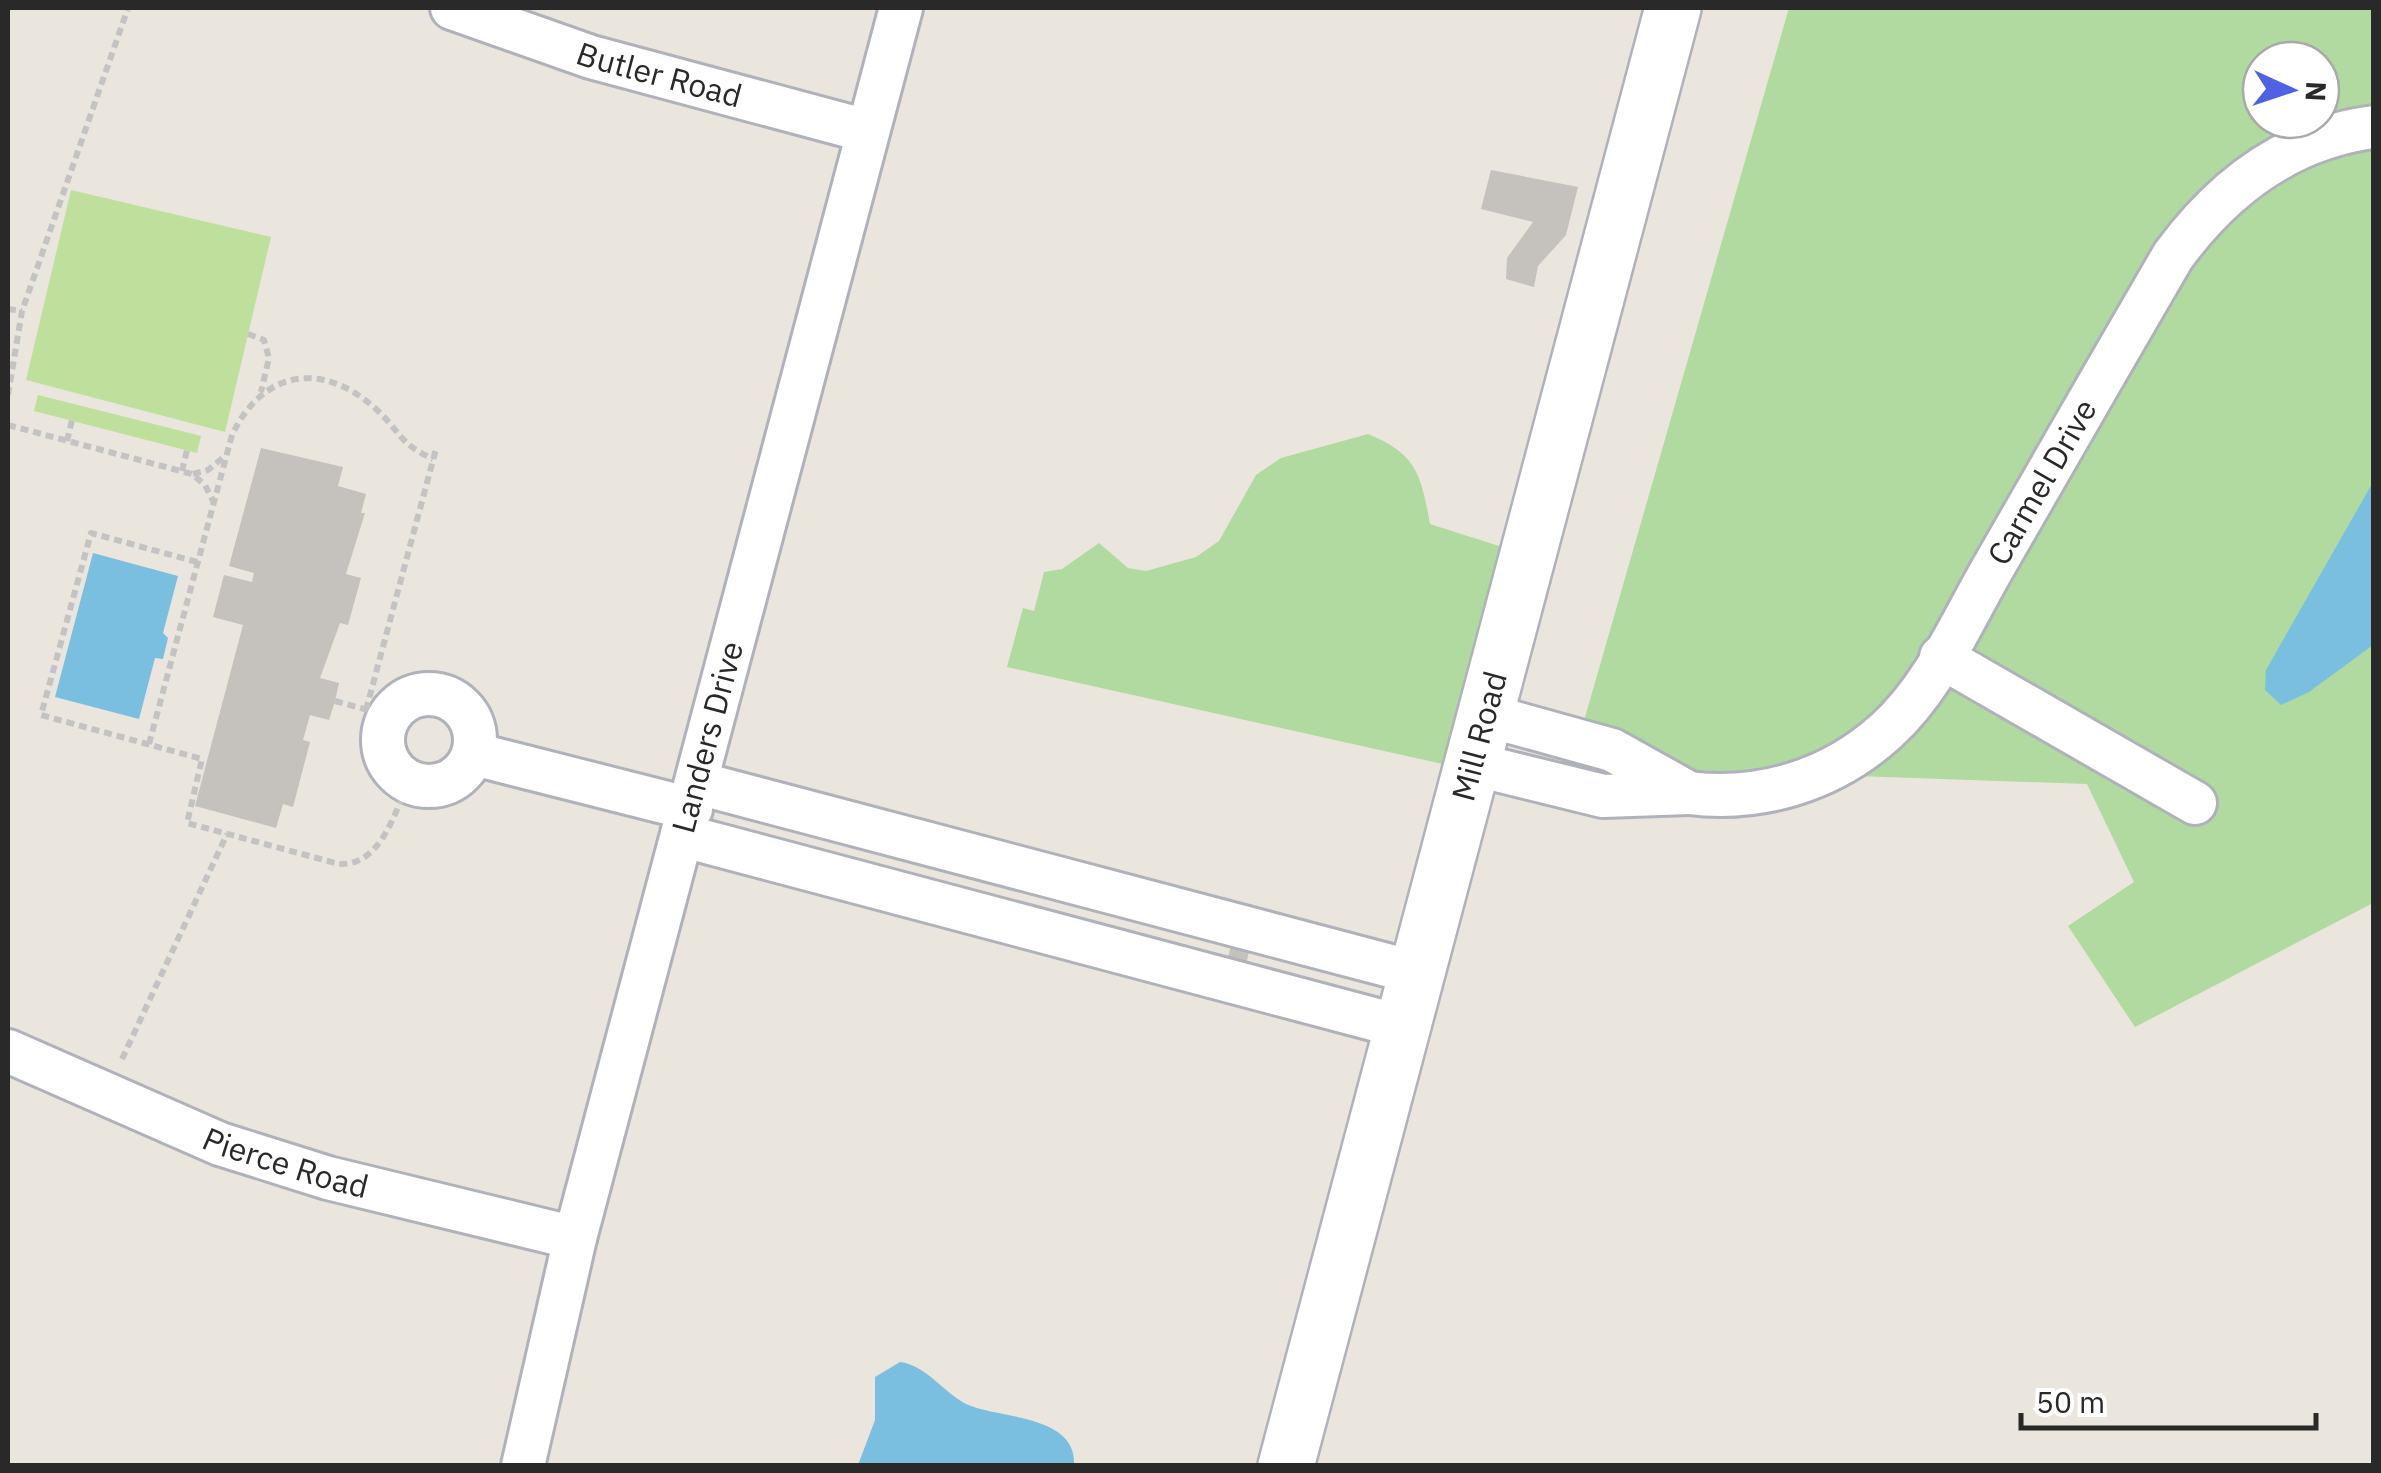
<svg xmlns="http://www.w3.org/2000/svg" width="2381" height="1473" font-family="'IBM Plex Sans',sans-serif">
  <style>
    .green { fill: #b0da9f; fill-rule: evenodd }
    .pitch { fill: #bfe09c }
    .water { fill: #7bbfe0 }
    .building { fill: #c5c1bc }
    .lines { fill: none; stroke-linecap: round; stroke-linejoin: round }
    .street-casing { stroke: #b0b2bb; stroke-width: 48 }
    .secondary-casing { stroke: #b0b2bb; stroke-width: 60 }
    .path { stroke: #c3c3c3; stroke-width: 6; stroke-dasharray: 8 5; stroke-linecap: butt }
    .street { stroke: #fff; stroke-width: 42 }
    .secondary { stroke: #fff; stroke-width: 55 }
    .labels { text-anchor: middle; stroke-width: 9; stroke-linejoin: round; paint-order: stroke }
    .street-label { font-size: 32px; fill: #292929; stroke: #fff }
  </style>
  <rect width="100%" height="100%" fill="#eae5dd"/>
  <g class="green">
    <path d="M1789,8H2373V903L2135,1027L2068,926L2134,882L2087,784L1571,766ZM2261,60H2321V120H2261Z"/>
    <path d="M1368,434C1417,454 1421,475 1430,524L1505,548L1447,765L1007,667L1023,608L1034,611L1044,572L1062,569L1099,543L1128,568L1146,571L1196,557L1219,541L1256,475L1281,458Z"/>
  </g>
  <g class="pitch">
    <polygon points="71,190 271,237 225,432 26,380"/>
    <polygon points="38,395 201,436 197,453 34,411"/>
  </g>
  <g class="water">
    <polygon points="2373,482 2373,645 2309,692 2281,705 2265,690 2266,670"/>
    <polygon points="93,553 178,576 163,633 168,638 163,659 155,658 139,719 55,697"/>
    <path d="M900,1362C926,1365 943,1392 966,1404C998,1419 1077,1414 1074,1465H858L875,1420V1377Z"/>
  </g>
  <g class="building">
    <polygon points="1491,170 1578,187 1566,235 1538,266 1534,287 1506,279 1507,258 1533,222 1481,209"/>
    <polygon points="261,448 343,467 338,486 366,494 361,513 365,513 346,574 361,578 348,625 340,623 320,678 339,683 335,701 329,720 310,715 303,740 310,742 293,807 283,804 276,828 195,806 243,625 213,617 224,575 252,582 254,573 229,566"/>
    <polygon points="1232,943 1250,947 1246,965 1227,960"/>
  </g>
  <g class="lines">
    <g class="street-casing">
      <g id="street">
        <path id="s1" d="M452,8L591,57L867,131"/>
        <polyline points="1941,657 2195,803"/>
        <circle cx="429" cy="740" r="46"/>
        <polyline points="474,754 691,809"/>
        <polyline points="1473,764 1603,796 1689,793 1612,750 1486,715"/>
        <polyline points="698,783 1417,973"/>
        <path id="s2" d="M1689,793C1761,802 1832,780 1886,731C1934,688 1962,621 1994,566C2053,463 2113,359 2173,256C2223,188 2287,138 2374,127"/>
        <polyline points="684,836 1403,1027"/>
        <path id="s3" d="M8,1051L220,1144L328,1178L575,1238"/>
        <path id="s4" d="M523,1466L575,1238L901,8"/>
      </g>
    </g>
    <g class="secondary-casing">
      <g id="secondary">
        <path id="s5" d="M1286,1466L1673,8"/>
      </g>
    </g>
    <g class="path">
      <polyline points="8,309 22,311"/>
      <polyline points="248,334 264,340 269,358 261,392"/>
      <polyline points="8,395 22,311 128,8"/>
      <polyline points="8,425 192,474 205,485 214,503"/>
      <polyline points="67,441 72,420"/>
      <polyline points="182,471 187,450"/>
      <polyline points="193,474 208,470 225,456"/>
      <path d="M197,562L91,533L41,715L202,759L187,823L339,864C381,866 394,813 409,782"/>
      <polyline points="335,701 390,716"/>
      <polyline points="366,710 436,449"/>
      <path d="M149,744L232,435C263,370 322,360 376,409C401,432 398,443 433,459"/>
      <polyline points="122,1059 227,834"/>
    </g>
    <use href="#street" class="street"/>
    <use href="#secondary" class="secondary"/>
  </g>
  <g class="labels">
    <g class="street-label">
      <text dy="11" stroke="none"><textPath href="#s1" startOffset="218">Butler Road</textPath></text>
      <text dy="11" stroke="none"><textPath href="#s2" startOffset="508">Carmel Drive</textPath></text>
      <text dy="11" stroke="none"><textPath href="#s4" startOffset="752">Landers Drive</textPath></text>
      <text dy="11" stroke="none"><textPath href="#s5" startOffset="755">Mill Road</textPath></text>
      <text dy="11" stroke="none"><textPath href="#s3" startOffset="300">Pierce Road</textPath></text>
    </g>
  </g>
  <rect width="2381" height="1473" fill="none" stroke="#292929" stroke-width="20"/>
  <g transform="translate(2291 90) rotate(93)"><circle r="48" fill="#ffffff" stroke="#a9a9a9" stroke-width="2.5"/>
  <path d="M0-8L18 38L0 25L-18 38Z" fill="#4f62e4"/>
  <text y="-15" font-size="28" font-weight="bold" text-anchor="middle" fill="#292929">N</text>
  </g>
  <path d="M2021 1413v15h295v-15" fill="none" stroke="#292929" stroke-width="5"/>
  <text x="2036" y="1413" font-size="30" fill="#292929" stroke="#ffffff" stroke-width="8" paint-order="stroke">50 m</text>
</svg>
